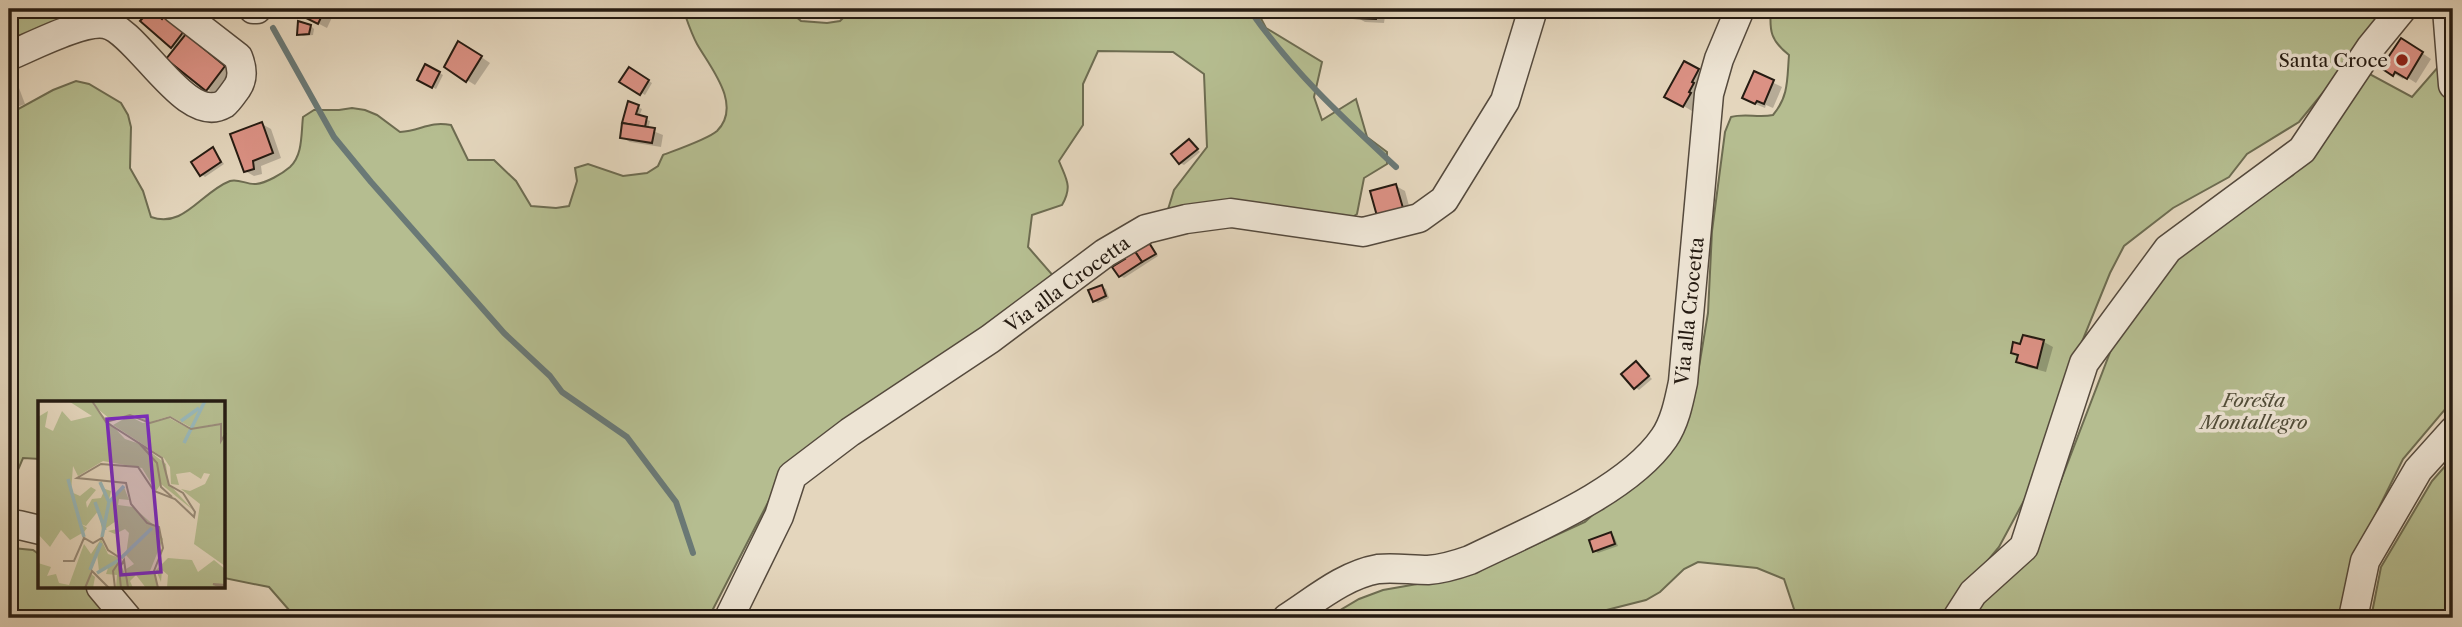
<svg xmlns="http://www.w3.org/2000/svg" width="2462" height="627" font-family="'Libre Caslon Text',serif">
  <style>
    .green { fill: #b5bd90; stroke: #6d6c51; stroke-width: 2 }
    .shadow { fill: #0003 }
    .lines { fill: none; stroke-linecap: round; stroke-linejoin: round }
    .stream { stroke: #6a7976; stroke-width: 6 }
    .building { fill: #db9184; stroke: #251b12; stroke-width: 2 }
    .minor-casing { stroke: #554a3d; stroke-width: 31 }
    .minor { stroke: #ede4d4; stroke-width: 28 }
    .poi-dot { fill: #8f2418; stroke: #ede4d4; stroke-width: 2.5 }
    .labels { text-anchor: middle; stroke-width: 7; stroke-linejoin: round; paint-order: stroke }
    .poi-label { font-size: 19px; fill: #251b12; stroke: #ede4d4; text-anchor: end }
    .street-label { font-size: 19px; fill: #251b12; stroke: #ede4d4 }
    .park-label { font-size: 19px; font-style: italic; fill: #504c38; stroke: #ede4d4 }
    .inset-river { fill: none; stroke: #98b7b9; stroke-width: 3.5 }
    .inset-road { fill: none; stroke: #988b79; stroke-width: 2 }
    .view { fill: #7b2cbf; fill-opacity: 0.15; stroke: #7b2cbf; stroke-width: 3.5 }
    .inset-edge { fill: none; stroke: #251b12; stroke-width: 3.5 }
  </style>
  <rect width="100%" height="100%" fill="#e4d6bd"/>
  <filter id="stains"><feTurbulence type="fractalNoise" baseFrequency=".00286" numOctaves="4"/><feColorMatrix values="0 0 0 0 .2 0 0 0 0 .09 0 0 0 0 .02 0 0 0 .5 -.17"/></filter>
  <radialGradient id="worn" r=".72"><stop offset=".6" stop-color="#630" stop-opacity="0"/><stop offset="1" stop-color="#630" stop-opacity=".3"/></radialGradient>
  <g class="green">
    <path d="M25,9H105V15C70,18 41,27 9,40V14Z"/>
    <path d="M683,9H787L801,21L827,23L840,21L852,9H1256L1266,28L1322,62L1314,97L1322,120L1356,99L1367,137L1387,152V164L1364,178L1357,214L1347,221L1165,219L1174,190L1207,147L1204,74L1173,52L1098,51L1083,84V125L1059,161C1066,179 1073,186 1062,205L1032,215L1028,247L1056,279L777,485L711,613L701,618H296L269,587L224,578V403H40V459L23,458L15,477L9,485V114L53,90L76,81L89,84L121,103L128,115L131,127L130,168L143,191L151,217C184,229 201,192 230,181C238,178 247,185 256,184C266,183 282,174 290,167C303,155 301,134 303,117L314,110H339L352,108L365,110L377,115L400,132C421,131 428,121 451,125L468,160H494L516,181L531,206L556,208L569,206L577,181L575,168L588,164L623,176L647,173L658,166L663,155C676,150 708,139 717,131C743,105 710,67 697,44C691,33 687,20 683,9Z"/>
    <path d="M1771,9H2387L2380,23L2299,122L2247,154L2229,177L2173,208L2124,246L2110,273L2055,408L2034,482L1999,547L1940,618H1797L1784,579L1757,568L1698,562L1684,569L1660,592L1646,600L1575,618H1327L1359,599L1383,590L1463,576L1487,567L1585,522L1612,497L1696,385L1708,313L1712,231L1725,132L1731,117C1745,113 1758,118 1773,115C1789,96 1787,79 1789,55C1771,41 1769,31 1771,9Z"/>
    <polygon points="2445,59 2453,117 2453,400 2403,459 2355,556 2341,618 1972,618 1987,596 2032,556 2114,342 2157,268 2293,175 2366,72 2412,97"/>
    <polygon points="2453,457 2453,618 2371,618 2381,567 2432,481"/>
    <polygon points="12,548 33,550 40,555 40,587 86,587 131,618 9,618 9,551"/>
  </g>
  <g class="shadow">
    <polygon points="300,9 336,9 327,28 298,13"/>
    <polygon points="812,9 840,9 836,13 833,11 823,15"/>
    <polygon points="1357,9 1386,9 1384,23 1365,22 1356,17"/>
    <polygon points="151,11 192,37 233,72 215,94 207,89 176,49 172,47"/>
    <polygon points="311,26 314,29 313,35 303,36 299,34"/>
    <polygon points="2410,45 2431,59 2416,83 2405,76 2403,79 2384,68"/>
    <polygon points="468,48 490,63 475,85 467,80"/>
    <polygon points="1685,63 1706,76 1692,111 1667,96"/>
    <polygon points="426,66 443,75 436,89 419,79"/>
    <polygon points="630,70 652,83 645,95 622,81"/>
    <polygon points="1755,74 1782,87 1773,108 1766,105 1765,108 1753,103"/>
    <polygon points="9,83 19,88 25,104 9,110"/>
    <polygon points="629,103 642,109 639,117 650,121 648,129 663,135 661,147 630,142 621,137"/>
    <polygon points="262,124 271,129 281,158 261,166 262,174 254,176 245,171"/>
    <polygon points="1189,141 1200,152 1184,165 1180,163"/>
    <polygon points="213,149 224,164 205,177 201,174"/>
    <polygon points="1396,186 1405,191 1411,213 1387,220"/>
    <polygon points="1148,243 1158,256 1124,278 1120,276 1128,259"/>
    <polygon points="1102,287 1106,289 1109,298 1098,303 1094,301"/>
    <polygon points="2024,337 2044,342 2053,347 2046,372 2027,367 2018,362 2020,356 2013,352 2022,347"/>
    <polygon points="1636,363 1652,379 1639,390 1635,387"/>
    <polygon points="1610,534 1614,536 1618,546 1598,553 1595,551"/>
  </g>
  <g class="lines">
    <g class="stream">
      <path d="M1249,9C1293,72 1340,115 1396,167"/>
      <polyline points="273,28 334,137 371,182 504,333 550,376 562,392 627,437 676,502 693,553"/>
    </g>
  </g>
  <g class="building">
    <polygon points="151,9 162,19 165,15 184,31 171,48 140,21"/>
    <polygon points="298,9 325,9 318,24 296,13"/>
    <polygon points="1355,9 1377,9 1376,19 1354,18"/>
    <polygon points="298,21 311,25 309,34 297,35"/>
    <polygon points="186,34 225,66 206,91 166,59"/>
    <polygon points="2401,38 2423,52 2407,79 2395,72 2393,76 2381,68"/>
    <polygon points="458,41 482,56 466,82 444,67"/>
    <polygon points="1684,61 1699,69 1692,82 1694,83 1689,92 1691,93 1683,107 1664,97"/>
    <polygon points="425,64 440,72 432,88 417,80"/>
    <polygon points="629,67 649,80 640,95 619,82"/>
    <polygon points="1754,71 1774,80 1764,104 1757,101 1755,104 1742,98"/>
    <polygon points="628,101 639,105 636,114 647,117 645,127 622,123"/>
    <polygon points="262,122 273,153 253,161 254,169 244,172 230,134"/>
    <polygon points="622,123 655,128 652,143 620,138"/>
    <polygon points="1189,139 1198,149 1179,164 1171,154"/>
    <polygon points="213,147 221,162 200,176 191,162"/>
    <polygon points="1396,184 1403,208 1377,216 1370,191"/>
    <polygon points="1148,241 1156,254 1142,262 1134,250"/>
    <polygon points="1132,247 1142,262 1119,277 1112,267 1125,259 1122,254"/>
    <polygon points="1102,285 1106,296 1093,302 1088,290"/>
    <polygon points="2023,335 2044,340 2037,368 2016,362 2018,355 2011,353 2013,342 2020,344"/>
    <polygon points="1636,361 1649,376 1634,389 1621,374"/>
    <polygon points="1611,532 1615,544 1593,552 1589,540"/>
  </g>
  <g class="lines">
    <g class="minor-casing">
      <g id="minor">
        <polyline points="253,9 257,9"/>
        <polyline points="2447,9 2453,85"/>
        <path d="M9,56C31,47 82,20 105,24C138,30 185,127 224,104C228,101 234,92 237,88C244,78 242,67 238,57L176,9"/>
        <polyline points="9,527 19,525 40,530"/>
        <polyline points="101,587 127,618"/>
        <polyline points="729,618 779,516 792,476 850,432 990,339 1105,253 1146,229 1186,219 1231,213 1363,232 1419,218 1444,200 1505,101 1533,9"/>
        <path d="M1287,618C1315,600 1344,575 1378,569C1394,567 1411,570 1428,570C1443,569 1456,565 1470,560C1529,531 1627,492 1664,438C1675,422 1679,401 1683,382L1709,94L1719,59L1740,9"/>
        <polyline points="1957,618 1973,593 2024,547 2084,363 2168,249 2302,150 2371,47 2402,9"/>
        <polyline points="2353,618 2365,561 2418,470 2453,431"/>
      </g>
    </g>
    <use href="#minor" class="minor"/>
  </g>
  <circle class="poi-dot" cx="2402" cy="60" r="7"/>
  <g class="labels">
    <g class="poi-label">
      <text x="2388" y="67">Santa Croce</text>
    </g>
    <g class="street-label">
      <text transform="translate(1067 284) rotate(-36)" y="7">Via alla Crocetta</text>
      <text transform="translate(1689 311) rotate(-84)" y="7">Via alla Crocetta</text>
    </g>
    <g class="park-label">
      <text x="2254" y="407">Foresta<tspan x="2254" dy="22">Montallegro</tspan></text>
    </g>
  </g>
  <g transform="translate(38 401)">
    <rect width="187" height="187" fill="#e4d6bd"/>
    <path d="M22,0H187V30L184,38V22L154,27L132,15L112,21L96,14L72,18L55,4L87,38L102,43L128,63L130,82L155,109L123,83L118,90L104,67L65,60L40,75L35,65L33,91L42,95L53,86L58,89L48,101L49,107L54,98L63,97L67,88L73,90L70,104L86,86L91,99L81,98L80,104L95,106L118,126L125,138L112,170L118,174L119,187H108L98,174L92,180L95,187H78L79,174L68,173L71,164L61,170L59,153L52,172L57,176L55,187L0,185V162L13,166L9,175L18,173L21,182L31,184L46,143L53,153L63,138L70,153L79,156L90,179L88,168L96,163L88,154L91,132L87,128L77,133L70,130L79,128L78,120L64,130L61,109L48,125L43,123L49,127L46,131L32,139L23,129L12,146L0,133V16L10,10L7,26L15,30L24,10L33,20L54,15L32,1ZM91,15L105,22L131,17L148,26L182,24L183,34H187V165L156,143L162,103L143,88L152,90L167,83L172,73L166,72L163,78L152,71L138,73L141,84L133,83L132,66L126,57L75,24ZM130,157L154,159L160,171L176,159L187,168V183L183,187H129L130,174L124,169L123,181L118,169Z" fill="#b5bd90"/>
    <path class="inset-river" d="M143,20L161,7M146,42L167,0M30,78L46,136M62,81L71,101M57,101L67,129M64,136L71,101L86,85M83,157L114,127M52,169L63,142M59,172L81,159"/>
    <path class="inset-road" d="M54,0L68,21L124,57L131,84L145,92L157,111L156,116L137,98L116,90L100,66L63,63L39,77L88,82L93,103L109,122L121,126L125,147L116,170L120,187M68,21L92,14L112,22L132,16L153,28L183,23V40L188,32M101,42L119,62L123,86L134,96M25,160H36L46,137L55,142L64,137L70,149L82,157L81,168M47,187L54,170L71,187M77,187L75,170L81,161M83,187L81,168L86,159L90,187M187,187L175,183L188,184"/>
    <path class="view" d="M109,15L123,171L83,174L69,18Z"/>
    <rect width="187" height="187" class="inset-edge"/>
  </g>
  <rect width="2462" height="627" fill="none" stroke="#e4d6bd" stroke-width="35"/>
  <rect x="10" y="10" width="2441" height="606" fill="none" stroke="#251b12" stroke-width="3.5"/>
  <rect x="18" y="18" width="2427" height="592" fill="none" stroke="#251b12" stroke-width="2"/>
  <rect width="100%" height="100%" filter="url(#stains)"/>
  <rect width="100%" height="100%" fill="url(#worn)"/>
</svg>
